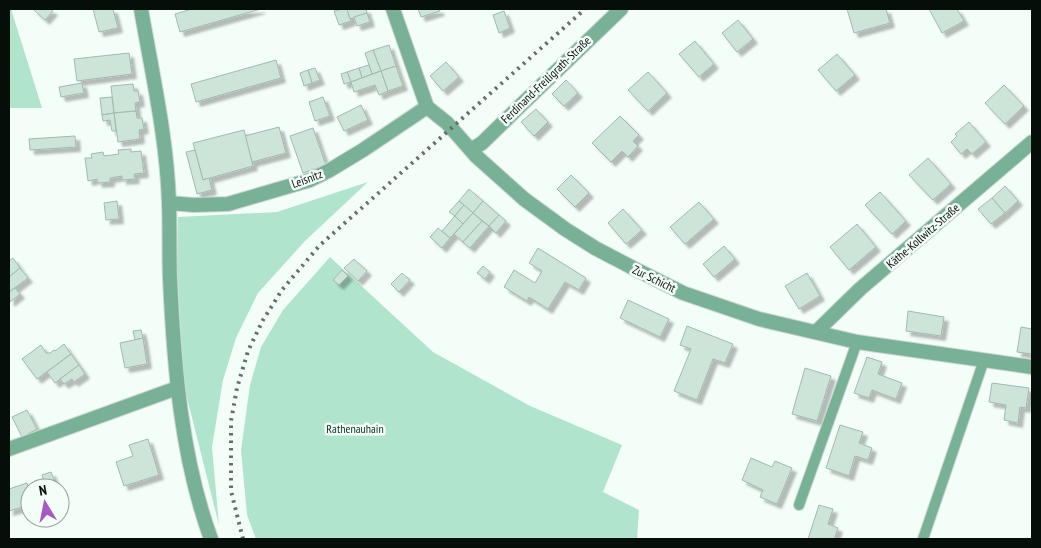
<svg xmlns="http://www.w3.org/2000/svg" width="1041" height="548" font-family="'PT Sans Narrow',sans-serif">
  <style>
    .green { fill: #b1e4cc }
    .building { fill: #cde5d9; stroke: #a1b9ae; filter: url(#shadow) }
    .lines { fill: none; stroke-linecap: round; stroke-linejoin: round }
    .service-casing { stroke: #ced8d3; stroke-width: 12 }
    .minor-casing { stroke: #ced8d3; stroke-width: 16 }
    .service { stroke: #79b197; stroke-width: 10 }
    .minor { stroke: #79b197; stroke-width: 14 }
    .rail { stroke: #676f6b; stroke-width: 4; stroke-dasharray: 2.5 5; stroke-linecap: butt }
    .labels { text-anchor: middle; stroke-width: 5; stroke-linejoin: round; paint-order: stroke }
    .street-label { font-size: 12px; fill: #060e0a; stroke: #f4fef9 }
    .park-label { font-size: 12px; fill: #0b3123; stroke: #f4fef9 }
  </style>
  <defs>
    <filter id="shadow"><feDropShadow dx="4.5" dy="4.5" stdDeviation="1" flood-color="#0004"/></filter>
  </defs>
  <rect width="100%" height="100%" fill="#f4fef9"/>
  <g class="green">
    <polygon points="9,9 11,9 42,108 9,108"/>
    <polygon points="368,182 305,241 258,293 236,338 223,380 212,447 219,525 184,386 177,268 178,217 277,212"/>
    <polygon points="330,257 433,352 530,406 622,445 603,492 639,510 637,539 256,539 247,515 241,450 250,385 261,347 283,310"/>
  </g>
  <g class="building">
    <polygon points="33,9 50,9 53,11 45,20"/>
    <polygon points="93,9 113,9 118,28 99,32"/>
    <polygon points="192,9 261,9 180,32 175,14"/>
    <polygon points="343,9 347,9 351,21 339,25 334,11"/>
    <polygon points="347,9 366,9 367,13 350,19"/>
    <polygon points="418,9 439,9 440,11 421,17"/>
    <polygon points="847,9 886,9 890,23 854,33"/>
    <polygon points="929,9 957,9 964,21 942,33"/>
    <polygon points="504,11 510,28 499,33 493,15"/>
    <polygon points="367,13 370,22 357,26 354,17"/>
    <polygon points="738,20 753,39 737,52 722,33"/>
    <polygon points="695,41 714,64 699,77 679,54"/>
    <polygon points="389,45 396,66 381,71 373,50"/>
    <polygon points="373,50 381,71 372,74 365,53"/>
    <polygon points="129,53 132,74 77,81 74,59"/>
    <polygon points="837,54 855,75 836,91 818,70"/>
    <polygon points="276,60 281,78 196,102 191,84"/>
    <polygon points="446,62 459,77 443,91 430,76"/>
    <polygon points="369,65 372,74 362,78 359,68"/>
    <polygon points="396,66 403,86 388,91 381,71"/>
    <polygon points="315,68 320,80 312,83 308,70"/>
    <polygon points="359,68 362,78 351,82 347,72"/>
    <polygon points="308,70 312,83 304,86 300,73"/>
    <polygon points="381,71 388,91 379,95 375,85 354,92 351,82"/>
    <polygon points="347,72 351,82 344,84 341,74"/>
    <polygon points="648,72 667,93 648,111 628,90"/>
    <polygon points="566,80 578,93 564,106 552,94"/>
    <polygon points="82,83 84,93 61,97 59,87"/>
    <polygon points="133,84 134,91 138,91 140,102 135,103 136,111 114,113 111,86"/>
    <polygon points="1004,85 1024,106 1005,124 985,103"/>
    <polygon points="112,97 114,113 102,115 100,98"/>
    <polygon points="323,97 330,116 315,121 309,102"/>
    <polygon points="361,105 368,120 344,131 337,117"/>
    <polygon points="536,109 548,122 534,136 521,122"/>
    <polygon points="136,111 137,118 142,118 144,129 139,130 140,139 118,142 114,113"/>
    <polygon points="114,113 116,131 112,131 110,120 103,121 102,115"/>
    <polygon points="620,116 639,135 633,141 638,146 628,157 622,151 611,162 592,143"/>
    <polygon points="969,122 986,142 972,154 967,149 961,154 951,142 957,136 955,134"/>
    <polygon points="279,127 286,153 252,162 245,136"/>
    <polygon points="313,128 326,165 303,173 290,136"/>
    <polygon points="244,130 253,166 203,180 193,143"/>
    <polygon points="75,136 76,147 30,150 29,139"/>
    <polygon points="131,149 131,152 141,151 144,173 134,174 135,179 122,180 122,176 110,178 110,182 98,183 97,179 88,181 85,158 92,158 91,154 103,152 104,156 119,154 118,150"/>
    <polygon points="195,150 203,180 209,178 212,190 197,194 186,152"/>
    <polygon points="928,158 951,184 933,200 909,175"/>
    <polygon points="571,175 589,193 575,207 557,189"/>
    <polygon points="1005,186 1018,201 1005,213 992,198"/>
    <polygon points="469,189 483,201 473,213 459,201"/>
    <polygon points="880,192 906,221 892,234 865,205"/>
    <polygon points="992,198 1005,213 991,224 978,209"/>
    <polygon points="117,201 119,219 106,220 104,203"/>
    <polygon points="459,201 464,205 455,216 449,212"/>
    <polygon points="483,201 499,215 489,226 473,213"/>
    <polygon points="699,202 714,219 685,244 670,227"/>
    <polygon points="464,205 473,213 463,224 455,216"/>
    <polygon points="623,209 642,230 626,244 608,223"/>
    <polygon points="473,213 482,221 463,242 454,234"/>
    <polygon points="499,215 506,221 496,233 489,226"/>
    <polygon points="455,216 463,224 450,238 442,231"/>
    <polygon points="482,221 489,226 470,248 463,242"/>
    <polygon points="857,224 876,247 849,270 830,247"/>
    <polygon points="438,228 450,238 442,248 430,237"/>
    <polygon points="724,246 735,259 714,277 703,264"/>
    <polygon points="538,248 586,278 579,290 565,282 548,309 529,297 527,301 504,287 514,270 535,283 542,271 529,263"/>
    <polygon points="13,258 20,268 9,277 9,261"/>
    <polygon points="354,259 367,271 358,281 344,268"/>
    <polygon points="483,266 490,272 485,279 477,273"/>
    <polygon points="20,268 28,278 9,292 9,277"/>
    <polygon points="342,270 348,276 339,285 333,280"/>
    <polygon points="402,273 410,280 399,292 391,284"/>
    <polygon points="807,273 820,296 799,309 785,286"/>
    <polygon points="15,288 20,294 10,302 9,292"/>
    <polygon points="628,300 669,319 660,337 620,318"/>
    <polygon points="908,311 944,317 941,336 906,331"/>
    <polygon points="687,326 733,344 725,363 713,359 697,400 674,391 691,349 680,345"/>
    <polygon points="1021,327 1032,329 1032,354 1017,352"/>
    <polygon points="141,330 143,338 135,340 133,331"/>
    <polygon points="143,338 147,364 125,368 120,343"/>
    <polygon points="64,344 71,354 37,379 22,359 41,345 46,353 50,353 54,350 55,351"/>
    <polygon points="71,354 79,365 55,383 47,372"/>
    <polygon points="867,357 882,362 878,374 902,383 896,399 872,390 869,398 854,393"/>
    <polygon points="79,365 85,374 74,382 72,379 64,384 60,379"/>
    <polygon points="805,368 831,376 817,421 792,414"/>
    <polygon points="992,383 1029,388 1026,408 1020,407 1018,423 1004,420 1006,405 989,402"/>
    <polygon points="27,410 37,429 22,437 12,417"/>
    <polygon points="840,425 863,432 859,443 872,448 868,460 855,456 849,476 826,468"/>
    <polygon points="148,439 159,475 124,486 116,462 133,456 129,445"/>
    <polygon points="751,458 772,467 775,461 792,468 777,504 760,497 763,490 742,480"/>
    <polygon points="51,472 57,488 46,488 42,475"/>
    <polygon points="27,483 30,494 30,505 9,511 9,489"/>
    <polygon points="819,505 833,509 828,524 838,528 834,539 808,539"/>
  </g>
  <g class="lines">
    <g class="service-casing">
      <g id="service">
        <polyline points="799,505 857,342"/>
        <polyline points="923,539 984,360"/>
      </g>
    </g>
    <g class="minor-casing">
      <g id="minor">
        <path d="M141,9C152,73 167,138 169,203C170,228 169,254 170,279C174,366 181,457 211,539"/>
        <polyline points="393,9 427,107 447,123 476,156 524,199 565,229 595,248 637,270 683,293 759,319 857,342 1032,367"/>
        <polyline points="471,150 482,143 518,108 621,9"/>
        <polyline points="169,203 194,205 228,204 310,180 330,170 363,150 427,107"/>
        <polyline points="816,332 860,289 1032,142"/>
        <polyline points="9,449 177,388"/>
      </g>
    </g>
    <use href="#service" class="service"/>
    <use href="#minor" class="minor"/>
    <polyline class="rail" points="243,539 231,491 231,421 237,388 248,351 263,320 282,290 319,246 585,9"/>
  </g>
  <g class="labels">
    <g class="street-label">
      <text transform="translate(546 80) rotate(-44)" y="4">Ferdinand-Freiligrath-Straße</text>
      <text transform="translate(307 179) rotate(-20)" y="4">Leisnitz</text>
      <text transform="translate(923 236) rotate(-41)" y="4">Käthe-Kollwitz-Straße</text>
      <text transform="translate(654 279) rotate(26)" y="4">Zur Schicht</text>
    </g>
    <g class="park-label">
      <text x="355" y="433">Rathenauhain</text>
    </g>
  </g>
  <rect width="1041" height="548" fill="none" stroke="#060e0a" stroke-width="20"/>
  <g transform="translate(45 503) rotate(350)"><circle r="24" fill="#f4fef9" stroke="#959e99"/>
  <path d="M0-4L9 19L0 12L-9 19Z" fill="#a657c8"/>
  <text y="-8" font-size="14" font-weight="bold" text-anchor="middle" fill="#060e0a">N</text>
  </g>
</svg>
